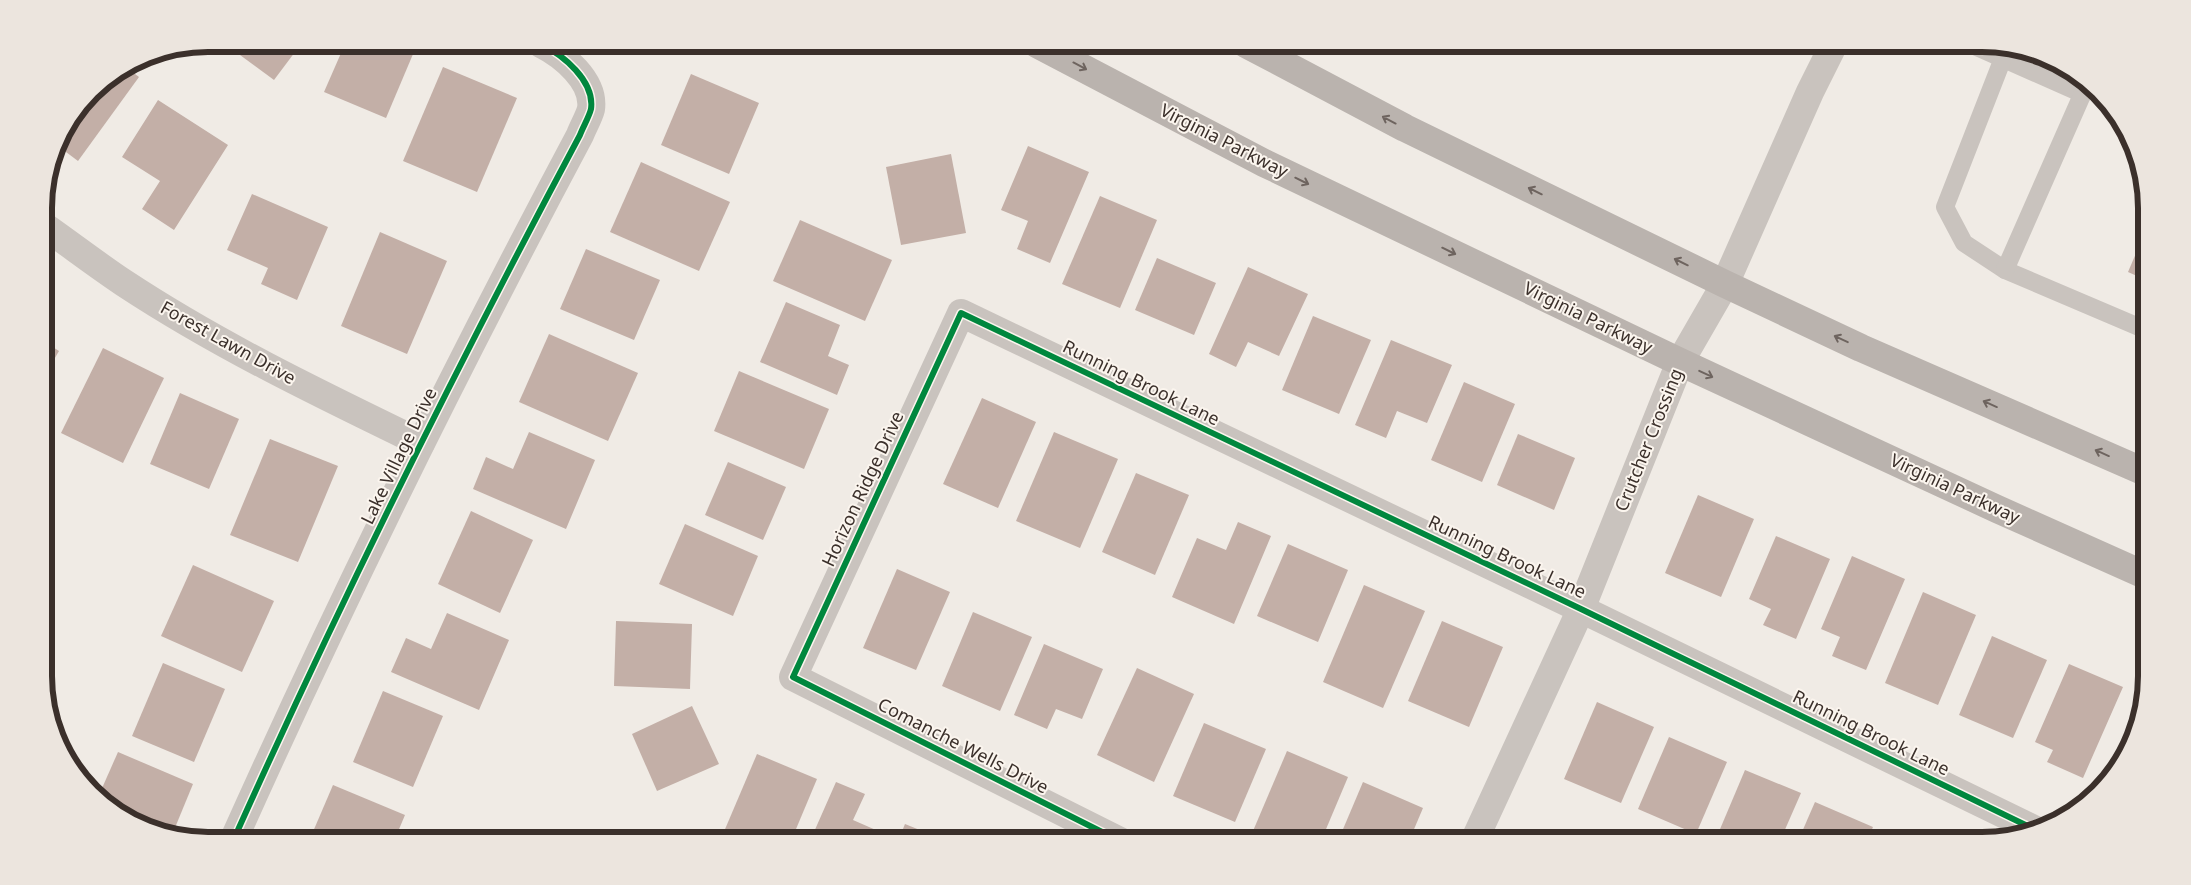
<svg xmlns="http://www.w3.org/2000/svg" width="2191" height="885" font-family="'Noto Sans',sans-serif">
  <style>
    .building { fill: #c3afa7 }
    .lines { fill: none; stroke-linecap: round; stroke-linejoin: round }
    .service { stroke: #c9c3be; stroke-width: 18 }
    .minor { stroke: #c9c3be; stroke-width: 28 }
    .secondary { stroke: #bab3ae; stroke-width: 28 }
    .cycleway-casing { stroke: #fbf5ee; stroke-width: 9 }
    .cycleway { stroke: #00873e; stroke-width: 6 }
    .oneway { stroke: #6e645f }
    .labels { text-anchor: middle; stroke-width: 4; stroke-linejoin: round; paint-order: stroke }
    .street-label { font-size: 18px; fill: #3b302b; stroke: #fbf5ee }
    .rim { fill: none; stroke: #3b302b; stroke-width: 6 }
  </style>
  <rect width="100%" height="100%" fill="#f0ebe5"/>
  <g class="building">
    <polygon points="225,44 301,44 274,80"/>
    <polygon points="345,44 407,44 416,47 386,118 324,92"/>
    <polygon points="676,44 698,44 679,52"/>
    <polygon points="443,67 517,98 477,192 403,161"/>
    <polygon points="127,68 139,77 78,161 58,146 61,135 100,85"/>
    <polygon points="691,74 759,103 729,174 661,145"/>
    <polygon points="158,100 228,145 174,230 142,209 160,181 122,157"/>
    <polygon points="1028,146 1089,172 1050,263 1017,249 1028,221 1001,210"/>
    <polygon points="951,154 966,233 901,245 886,167"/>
    <polygon points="641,162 730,202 699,271 610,232"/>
    <polygon points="252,194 328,227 297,300 261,284 268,268 227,250"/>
    <polygon points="1100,196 1157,220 1120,308 1062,284"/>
    <polygon points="800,220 892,260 865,321 773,281"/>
    <polygon points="2146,230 2146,280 2128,272"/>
    <polygon points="380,232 447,261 407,354 341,326"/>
    <polygon points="586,249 660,280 634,340 560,309"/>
    <polygon points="1157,258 1216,283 1194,335 1135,310"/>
    <polygon points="1248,267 1308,294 1279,356 1248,342 1236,367 1209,354"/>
    <polygon points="786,302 840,325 828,356 849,365 837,395 760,362"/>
    <polygon points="1313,316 1371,340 1339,414 1282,390"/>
    <polygon points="549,334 638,373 608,441 519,402"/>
    <polygon points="1391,340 1452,365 1427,423 1397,411 1386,438 1355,425"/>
    <polygon points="45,342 59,351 45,375"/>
    <polygon points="103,348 164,378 123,463 61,433"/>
    <polygon points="739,371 829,409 804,469 714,431"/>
    <polygon points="1464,382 1515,404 1482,482 1431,460"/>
    <polygon points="180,393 239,419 209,489 150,464"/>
    <polygon points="982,398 1036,422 998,508 943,484"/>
    <polygon points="529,432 595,460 566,529 473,489 486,457 513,469"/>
    <polygon points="1054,432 1118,459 1080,548 1016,521"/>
    <polygon points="1518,434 1575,458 1554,510 1497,485"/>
    <polygon points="270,439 338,466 298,562 230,535"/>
    <polygon points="728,462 786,487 763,540 705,515"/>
    <polygon points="1136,473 1189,495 1155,575 1102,552"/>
    <polygon points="1698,495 1754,519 1721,597 1665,573"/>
    <polygon points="471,511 533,540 500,613 438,584"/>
    <polygon points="1238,522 1271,536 1234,624 1172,597 1197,538 1226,550"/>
    <polygon points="685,524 758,556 733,616 659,584"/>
    <polygon points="1776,536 1830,559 1796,639 1763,625 1771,609 1749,599"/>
    <polygon points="1288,544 1348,570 1318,642 1257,616"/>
    <polygon points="1852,556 1905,579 1866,670 1832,656 1840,637 1821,629"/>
    <polygon points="193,565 274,601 242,672 161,636"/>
    <polygon points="897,569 950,592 916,670 863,648"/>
    <polygon points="1364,585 1425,611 1383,708 1323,682"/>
    <polygon points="1923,592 1976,615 1938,705 1885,683"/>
    <polygon points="973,612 1032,637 1000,711 942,686"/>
    <polygon points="447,613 509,640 479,710 391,672 406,638 431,649"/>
    <polygon points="616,621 692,624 690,689 614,686"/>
    <polygon points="1442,621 1503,647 1469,727 1408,701"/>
    <polygon points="1992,636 2047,660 2013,738 1959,715"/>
    <polygon points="1044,644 1103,669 1082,719 1056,709 1047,729 1014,715"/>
    <polygon points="163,663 225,689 194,762 132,736"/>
    <polygon points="2069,664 2123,687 2083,778 2047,762 2053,750 2035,742"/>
    <polygon points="1137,668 1194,694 1154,782 1097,755"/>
    <polygon points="383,691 443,716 413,787 353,762"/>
    <polygon points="2144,697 2138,730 2113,777 2105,785 2102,784"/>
    <polygon points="1597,702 1654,727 1621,803 1564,779"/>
    <polygon points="692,706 719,764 657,791 632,734"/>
    <polygon points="1204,723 1266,749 1235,822 1173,796"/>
    <polygon points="1669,737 1727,762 1696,834 1638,809"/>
    <polygon points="1287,751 1348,777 1321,841 1278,841 1253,831"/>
    <polygon points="118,752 193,784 172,835 155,832 99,795"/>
    <polygon points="757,754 817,779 791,841 720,841"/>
    <polygon points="1745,770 1801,793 1780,841 1715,841"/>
    <polygon points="836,782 865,794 853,820 885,834 882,841 810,841"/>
    <polygon points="1363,782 1423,808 1409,841 1338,841"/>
    <polygon points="333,785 405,815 394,841 309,841"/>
    <polygon points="1815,802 1873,827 1867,841 1798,841"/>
    <polygon points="905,824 947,841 898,841"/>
  </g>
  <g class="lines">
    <g class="service">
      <polyline points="1970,44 2083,94"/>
      <polyline points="2007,48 1945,207 1964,243 2005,270 2146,330"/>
      <polyline points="2005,270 2086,86"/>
    </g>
    <g class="minor">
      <path d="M44,226C71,245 97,265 124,283C218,345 320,394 421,443"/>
      <path d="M233,841C340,602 457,366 580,135C583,127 589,117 591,109C595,81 563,55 541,44"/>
      <polyline points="1120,841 793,677 961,313 1581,609 2038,831"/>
      <polyline points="1474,841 1581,609 1680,362 1725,284 1810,92 1834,44"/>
    </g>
    <g class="secondary">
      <polyline points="1037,44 1264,163 1680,362 1997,509 2147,576"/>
      <polyline points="1246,44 1405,128 1725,284 1861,348 2147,473"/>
    </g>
    <g class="cycleway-casing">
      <g id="cycleway">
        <path d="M233,841C340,602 457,366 580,135C583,127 589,117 591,109C595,81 563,55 541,44"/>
        <polyline points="1120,841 793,677 961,313 1581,609 2038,831"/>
      </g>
    </g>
    <use href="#cycleway" class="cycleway"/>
  </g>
  <defs><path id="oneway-shaft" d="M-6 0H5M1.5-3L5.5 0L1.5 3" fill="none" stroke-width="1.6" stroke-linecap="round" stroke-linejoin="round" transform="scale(1.25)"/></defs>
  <g class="oneway">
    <use href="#oneway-shaft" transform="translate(1080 66) rotate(28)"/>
    <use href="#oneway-shaft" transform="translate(1389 120) rotate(-152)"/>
    <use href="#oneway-shaft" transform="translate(1302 181) rotate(26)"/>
    <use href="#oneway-shaft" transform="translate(1535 191) rotate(-154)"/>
    <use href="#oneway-shaft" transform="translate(1449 251) rotate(26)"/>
    <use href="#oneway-shaft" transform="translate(1681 262) rotate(-154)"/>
    <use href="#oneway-shaft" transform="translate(1841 339) rotate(-155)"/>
    <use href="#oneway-shaft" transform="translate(1706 374) rotate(25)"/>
    <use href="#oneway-shaft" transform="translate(1990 404) rotate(-156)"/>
    <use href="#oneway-shaft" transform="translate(2102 453) rotate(-156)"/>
  </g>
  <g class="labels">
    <g class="street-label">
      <text transform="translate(1224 141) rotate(27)" y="6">Virginia Parkway</text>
      <text transform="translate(1588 318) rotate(26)" y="6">Virginia Parkway</text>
      <text transform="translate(228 343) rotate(29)" y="6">Forest Lawn Drive</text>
      <text transform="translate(1141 383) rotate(26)" y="6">Running Brook Lane</text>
      <text transform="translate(1649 440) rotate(-68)" y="6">Crutcher Crossing</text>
      <text transform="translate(399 456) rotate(-64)" y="6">Lake Village Drive</text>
      <text transform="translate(863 489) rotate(-65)" y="6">Horizon Ridge Drive</text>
      <text transform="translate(1955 489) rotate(25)" y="6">Virginia Parkway</text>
      <text transform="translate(1507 557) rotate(25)" y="6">Running Brook Lane</text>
      <text transform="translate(1871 733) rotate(26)" y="6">Running Brook Lane</text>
      <text transform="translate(963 746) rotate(27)" y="6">Comanche Wells Drive</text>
    </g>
  </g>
  <path d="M0 0H2191V885H0ZM208 52H1982A156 156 0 0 1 2138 208V676A156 156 0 0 1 1982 832H208A156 156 0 0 1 52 676V208A156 156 0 0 1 208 52Z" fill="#ece5de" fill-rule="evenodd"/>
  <path class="rim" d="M208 52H1982A156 156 0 0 1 2138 208V676A156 156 0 0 1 1982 832H208A156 156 0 0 1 52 676V208A156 156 0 0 1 208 52Z"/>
</svg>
